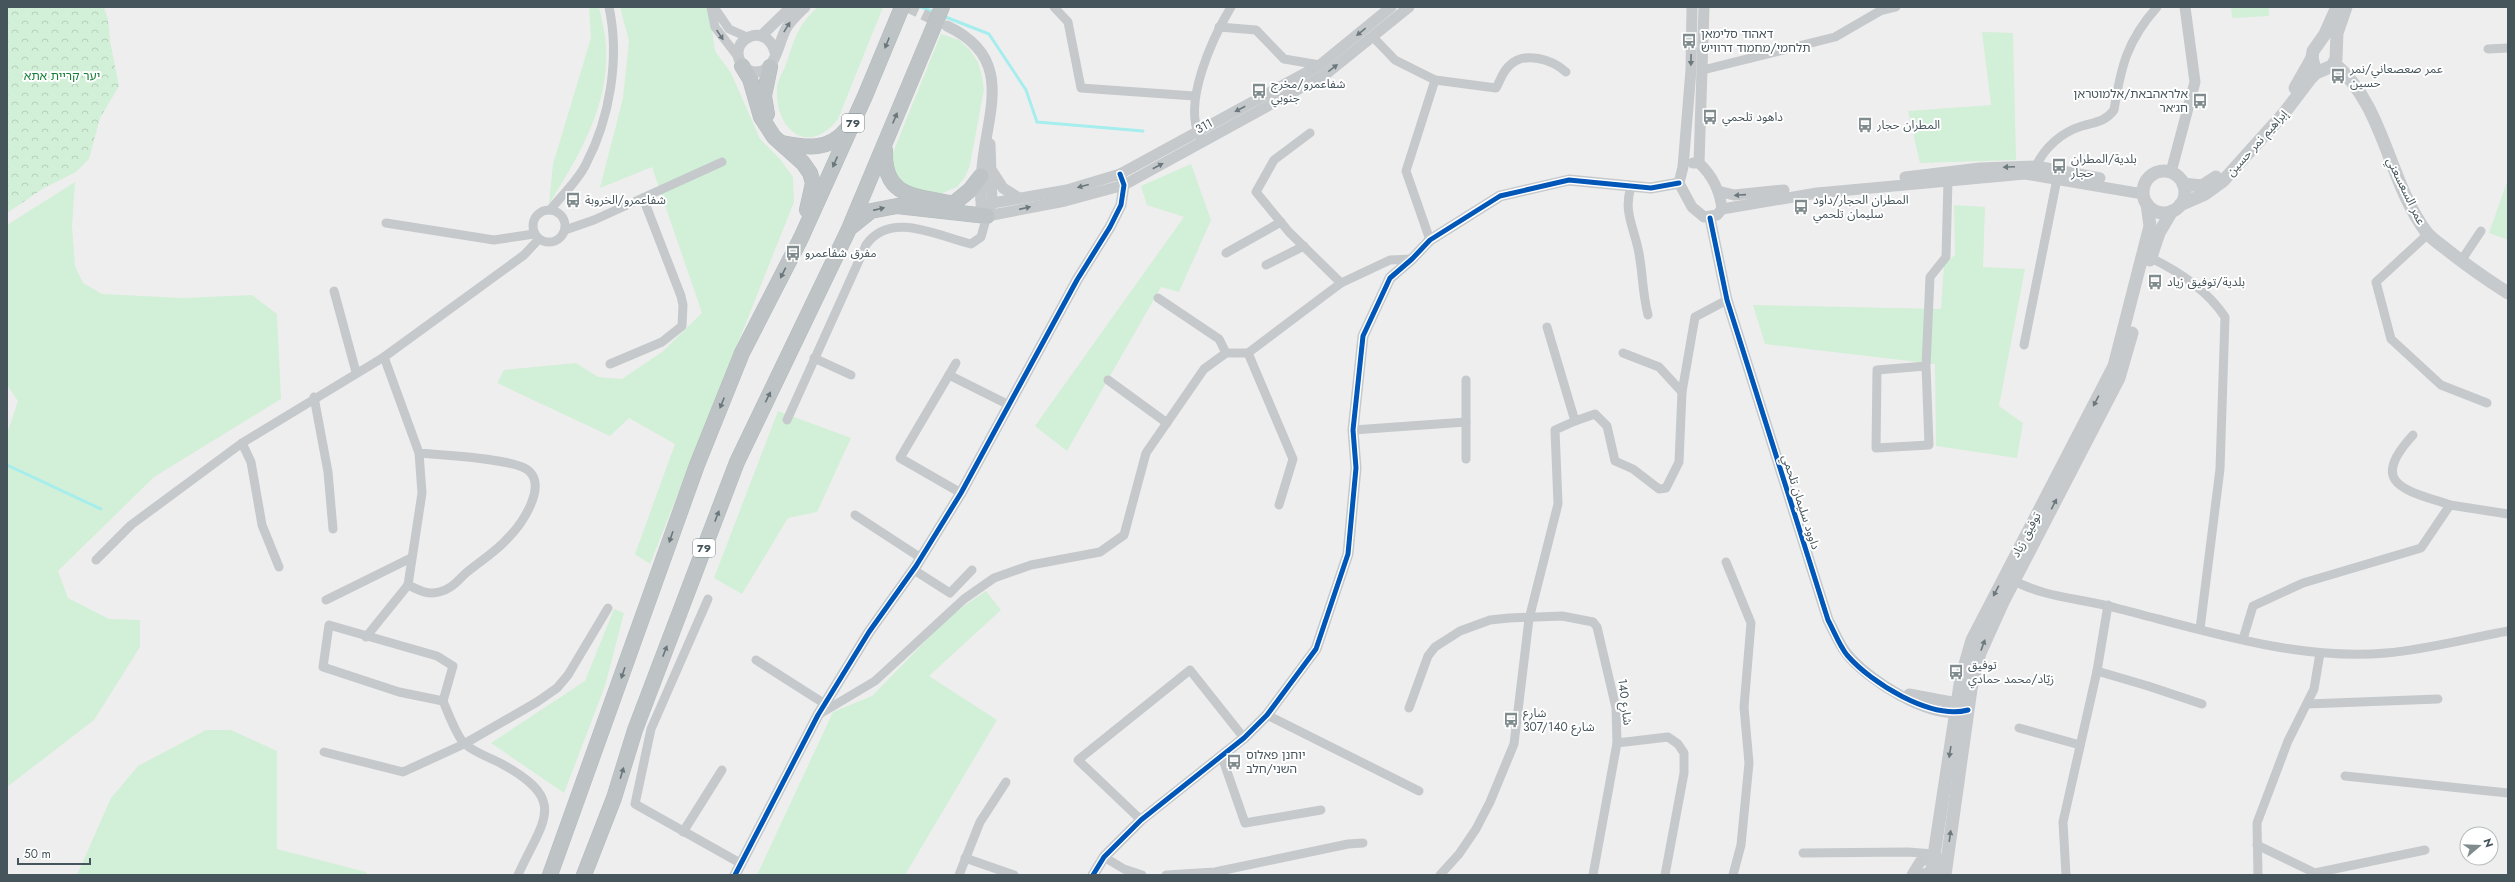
<svg xmlns="http://www.w3.org/2000/svg" width="2515" height="882" font-family="Jost,'Noto Sans Arabic','Noto Sans Hebrew',sans-serif">
  <style>
    .green { fill: #d2efd7 }
    .forest { fill: url(#forest-crowns) }
    .lines { fill: none; stroke-linecap: round; stroke-linejoin: round }
    .stream { stroke: #a6edee; stroke-width: 3 }
    .tertiary-tunnel { stroke: #c4c8c9; stroke-width: 11; stroke-dasharray: 11 5.5; stroke-linecap: butt }
    .trunk-casing { stroke: #b3babe; stroke-width: 16 }
    .minor { stroke: #c5c9cb; stroke-width: 9 }
    .tertiary { stroke: #c5c9cb; stroke-width: 11 }
    .secondary { stroke: #c6cacc; stroke-width: 13 }
    .trunk { stroke: #bec4c6; stroke-width: 15 }
    .cycleway-casing { stroke: #fff; stroke-width: 8 }
    .cycleway { stroke: #0057b8; stroke-width: 5 }
    .oneway { fill: #6b787d }
    .oneway2 { fill: #69767b }
    .oneway3 { fill: #6c787d }
    .labels { text-anchor: middle; stroke-width: 4; stroke-linejoin: round; paint-order: stroke }
    .shield { fill: #fff; stroke: #7d888c; stroke-width: 1 }
    .shield-label { font-size: 11px; font-weight: bold; fill: #45555b }
    .poi-label { font-size: 12px; fill: #45555b; stroke: #fff; text-anchor: start }
    .park-label { font-size: 12px; fill: #147e34; stroke: #fff }
    .street-label { font-size: 12px; fill: #45555b; stroke: #fff }
  </style>
  <defs>
    <pattern id="forest-crowns" width="20" height="18" patternUnits="userSpaceOnUse"><rect width="20" height="18" fill="#d2efd7"/><path d="M2 6a3 3 0 1 1 6 0M12 15a3 3 0 1 1 6 0" fill="none" stroke="#b6cfbb"/></pattern>
  </defs>
  <rect width="100%" height="100%" fill="#efeeee"/>
  <g class="green">
    <path d="M589,7H599C602,20 605,33 606,46C610,104 579,156 549,204L553,164L591,38Z"/>
    <polygon points="620,7 709,7 715,51 731,73 760,139 780,159 793,177 794,202 650,564 635,554 675,444 629,418 610,436 497,383 504,370 576,363 598,377 622,379 662,352 702,313 652,167 600,188 623,98 629,41"/>
    <path d="M818,7H883L838,119C808,158 774,129 777,87C778,80 782,74 785,67C795,40 795,28 818,7Z"/>
    <polygon points="2231,7 2269,7 2269,16 2232,18"/>
    <polygon points="1982,32 2013,33 2016,160 1920,163 1908,111 1991,105"/>
    <polygon points="941,34 959,40 970,50 978,62 982,77 984,89 970,165 965,177 957,187 940,194 909,189 893,177 892,155"/>
    <polygon points="1191,164 1211,220 1179,292 1161,287 1067,451 1035,426 1184,217 1147,205 1141,186"/>
    <polygon points="2508,179 2508,240 2489,233"/>
    <polygon points="75,182 72,226 75,266 83,283 102,294 183,298 252,295 277,314 281,399 154,477 58,571 68,598 109,619 140,620 140,647 94,720 7,787 7,434 18,401 7,385 7,225"/>
    <polygon points="1954,205 1985,207 1983,267 2025,269 1999,406 2023,423 2017,458 1936,446 1935,364 1765,344 1753,305 1941,309 1944,265 1955,255"/>
    <polygon points="778,411 851,438 817,512 788,518 742,594 714,578"/>
    <polygon points="986,591 1001,610 929,676 997,720 905,875 757,875 833,712 872,696 952,614"/>
    <polygon points="614,609 624,613 605,686 564,793 491,743 585,681"/>
    <polygon points="206,730 231,730 277,751 277,849 366,872 367,875 77,875 111,798 138,766"/>
  </g>
  <polygon class="forest" points="7,7 104,7 108,19 110,41 119,86 100,118 89,159 76,172 44,188 7,213"/>
  <g class="lines">
    <g class="stream">
      <polyline points="921,7 934,12"/>
      <polyline points="943,16 989,34 1026,90 1037,122 1143,131"/>
      <polyline points="7,465 101,509"/>
    </g>
    <polyline class="tertiary-tunnel" points="908,7 943,24"/>
    <g class="trunk-casing">
      <g id="trunk">
        <polyline points="742,66 750,79 761,117 774,137 803,163 810,173 813,183 807,210"/>
        <polyline points="767,114 764,96 770,67"/>
        <path d="M782,143C807,148 829,151 847,129"/>
        <path d="M885,150C883,196 913,196 950,203"/>
        <polyline points="953,204 970,190 981,176"/>
        <polyline points="851,227 871,211 897,206 987,216"/>
        <polyline points="550,875 697,465 742,353 801,238 865,96 902,7"/>
        <polyline points="584,875 614,798 635,730 737,462 848,231 942,7"/>
      </g>
    </g>
    <g class="minor">
      <polyline points="711,7 715,27 739,58"/>
      <polyline points="714,7 729,29 747,37"/>
      <polyline points="1054,7 1068,22 1081,88 1194,96"/>
      <polyline points="1219,27 1256,30 1284,59 1320,65"/>
      <polyline points="1373,37 1395,60 1435,80 1406,171 1430,240"/>
      <polyline points="2488,49 2508,48"/>
      <polyline points="1703,70 1835,37 1880,11 1896,7"/>
      <path d="M1435,80L1496,88C1500,81 1503,71 1509,66C1524,50 1553,60 1566,72"/>
      <polyline points="1310,133 1274,160 1256,192 1289,232 1341,283"/>
      <path d="M1200,137C1182,103 1213,37 1231,7"/>
      <path d="M2036,166C2045,147 2062,132 2082,126C2095,122 2105,122 2114,110C2121,66 2127,41 2157,7"/>
      <path d="M1631,187C1622,214 1637,232 1640,260C1643,279 1643,296 1648,315"/>
      <circle cx="549" cy="226" r="16"/>
      <path d="M550,210C561,196 578,181 586,164C610,118 620,58 609,7"/>
      <polyline points="386,223 494,240 534,234"/>
      <polyline points="565,230 594,220 722,162"/>
      <polyline points="2428,234 2376,282 2391,339 2441,385 2487,403"/>
      <polyline points="1226,253 1281,222"/>
      <path d="M2151,258C2180,272 2207,290 2225,317L2220,469L2200,629"/>
      <polyline points="2461,261 2481,231"/>
      <polyline points="1266,265 1304,246"/>
      <polyline points="334,291 356,372"/>
      <polyline points="1158,298 1219,339 1226,353"/>
      <polyline points="2024,345 2057,179"/>
      <polyline points="1623,353 1659,367 1682,392"/>
      <path d="M384,357L419,453L422,493L408,585C419,590 427,595 439,592C452,589 457,581 466,573C480,561 496,552 508,538C521,525 547,488 529,471C516,458 439,455 419,453"/>
      <polyline points="814,358 851,375"/>
      <polyline points="956,363 900,458 961,493"/>
      <polyline points="610,364 662,342 682,326 683,305 681,296 643,198"/>
      <polyline points="1926,366 1877,370 1876,448 1929,445 1926,366 1930,277 1946,257 1948,180"/>
      <polyline points="949,375 1007,404"/>
      <polyline points="1108,380 1167,423"/>
      <polyline points="1466,380 1466,459"/>
      <polyline points="314,397 328,472 333,529"/>
      <path d="M787,420L866,245C890,210 938,236 971,244L981,237L987,216"/>
      <polyline points="1575,421 1595,414 1607,426 1615,461 1633,469 1659,489 1666,488 1679,462 1682,392 1695,317 1727,300"/>
      <polyline points="1353,430 1466,422"/>
      <path d="M2413,435C2367,485 2406,490 2450,505"/>
      <polyline points="242,443 251,462 262,525 279,567"/>
      <polyline points="1279,505 1293,459 1248,353 1341,283 1390,260 1412,259"/>
      <polyline points="855,515 921,558"/>
      <polyline points="96,560 131,525 242,443 384,357 524,255 539,239"/>
      <polyline points="1726,562 1751,623 1744,707 1749,763 1741,845 1733,875"/>
      <polyline points="914,570 950,593 972,570"/>
      <path d="M2009,578C2043,598 2080,598 2116,608C2203,630 2296,661 2386,653C2425,650 2469,638 2508,631"/>
      <polyline points="708,599 651,729 635,804 740,863"/>
      <polyline points="326,600 411,558"/>
      <polygon points="329,625 437,656 453,666 443,701 399,692 323,667"/>
      <polyline points="366,637 408,585"/>
      <polyline points="2243,639 2253,606 2303,583 2421,548 2450,505 2508,514"/>
      <polyline points="756,660 825,704"/>
      <polyline points="2097,671 2148,686 2202,704"/>
      <path d="M443,701C447,710 457,738 465,744C475,753 491,758 502,764C570,801 542,821 518,875"/>
      <polyline points="2307,704 2438,699"/>
      <polyline points="1409,708 1428,656 1435,647 1460,631 1490,620 1509,618 1562,616 1593,622 1597,627 1616,708 1617,743 1593,875"/>
      <polyline points="818,715 875,681 964,599 994,578 1031,565 1100,552 1124,535 1146,453 1204,369 1226,353 1248,353"/>
      <polyline points="1267,715 1419,791"/>
      <polyline points="2019,728 2080,745"/>
      <polyline points="1617,743 1668,737 1678,744 1684,753 1684,773 1665,875"/>
      <polyline points="324,752 403,772 464,744 537,702 557,688 568,675 608,608"/>
      <polyline points="1222,757 1245,823 1321,810"/>
      <polyline points="2345,776 2508,793"/>
      <polyline points="1141,820 1078,760 1190,670 1244,738"/>
      <polyline points="683,832 722,770"/>
      <polyline points="2257,845 2315,873 2425,850"/>
      <polyline points="1803,853 1908,852 1934,854"/>
      <polyline points="1104,857 1124,869 1142,875"/>
      <polyline points="965,858 1014,875"/>
      <polyline points="959,875 980,822 1006,782"/>
      <polyline points="1166,875 1215,872 1348,844 1363,843"/>
      <polyline points="1440,875 1459,854 1476,829 1490,802 1514,744 1529,619 1558,504 1555,430 1575,421 1547,327"/>
      <polyline points="2066,875 2063,822 2097,671 2108,605"/>
      <polyline points="2258,875 2257,823 2288,741 2314,689 2320,653"/>
    </g>
    <g class="tertiary">
      <polyline points="1692,7 1691,70 1683,167 1679,183 1692,207 1704,217 1717,215 1722,209 1817,193 2025,174 2143,194"/>
      <path d="M947,26C1022,61 981,122 981,184C981,193 979,202 984,211"/>
      <polyline points="761,36 791,7"/>
      <path d="M775,52C766,20 727,40 741,63C744,69 750,72 756,72C777,72 778,41 787,27C792,19 799,13 805,7"/>
      <polyline points="990,144 992,203 990,208"/>
      <path d="M1693,163H1699C1712,175 1720,192 1722,209"/>
      <polyline points="1699,163 1704,7"/>
      <polyline points="992,171 1003,188 1019,198"/>
      <polyline points="2171,172 2195,82 2185,7"/>
      <polyline points="1905,177 1980,168 2036,166 2100,178"/>
      <polyline points="1718,191 1734,195 1784,190"/>
      <polyline points="981,205 1067,190 1120,174 1320,65 1391,7"/>
      <polyline points="987,216 1065,201 1124,185 1326,74 1409,7"/>
      <path d="M1710,218L1727,300L1828,620C1834,631 1839,644 1847,654C1868,680 1930,720 1964,711"/>
      <polyline points="1909,694 1957,703 1964,707"/>
      <polyline points="735,875 818,715 869,632 916,566 961,493 1077,280 1110,227 1121,205 1124,185 1120,174"/>
      <polyline points="1093,875 1104,857 1141,820 1244,738 1267,715 1316,649 1348,554 1356,468 1353,430 1363,336 1390,278 1412,259 1430,240 1500,196 1569,180 1651,188 1679,183"/>
      <polyline points="1912,875 1920,862 1934,854 1946,866 1922,875"/>
    </g>
    <g class="secondary">
      <path d="M2334,63C2385,106 2388,182 2427,233C2432,239 2440,244 2446,249C2466,265 2486,279 2508,293"/>
      <polyline points="2314,65 2312,58 2313,51 2325,34 2337,7"/>
      <polyline points="2295,88 2312,58"/>
      <circle cx="2164" cy="192" r="21"/>
      <polyline points="2183,184 2202,186 2216,177"/>
      <polyline points="2180,205 2205,194 2223,181 2285,112 2310,79 2316,73 2332,66 2336,59 2337,33 2346,7"/>
      <polyline points="2150,260 2159,233 2172,211"/>
      <polyline points="1931,875 1961,678 1972,640 2114,366 2150,226 2147,204"/>
      <polyline points="1945,875 1971,689 1980,653 2003,602 2119,378 2132,333"/>
    </g>
    <use href="#trunk" class="trunk"/>
    <g class="cycleway-casing">
      <g id="cycleway">
        <path d="M1710,218L1727,300L1828,620C1834,631 1839,645 1847,655C1871,683 1931,720 1968,710"/>
        <polyline points="735,875 818,715 869,632 916,566 961,493 1077,280 1110,227 1121,205 1124,185 1120,174"/>
        <polyline points="1093,875 1104,857 1141,820 1244,738 1267,715 1316,649 1348,554 1356,468 1353,430 1363,336 1390,278 1412,259 1430,240 1500,196 1569,180 1651,188 1679,183"/>
      </g>
    </g>
    <use href="#cycleway" class="cycleway"/>
  </g>
  <defs><path id="oneway-solid" d="M-6-.8H1V-3.2L6.5 0L1 3.2V.8H-6Z"/></defs>
  <g class="oneway">
    <use href="#oneway-solid" transform="translate(787 27) rotate(-58)"/>
    <use href="#oneway-solid" transform="translate(1361 32) rotate(141)"/>
    <use href="#oneway-solid" transform="translate(720 35) rotate(56)"/>
    <use href="#oneway-solid" transform="translate(1691 60) rotate(91)"/>
    <use href="#oneway-solid" transform="translate(1333 68) rotate(-38)"/>
    <use href="#oneway-solid" transform="translate(1240 109) rotate(152)"/>
    <use href="#oneway-solid" transform="translate(1158 166) rotate(-28)"/>
    <use href="#oneway-solid" transform="translate(2009 167) rotate(178)"/>
    <use href="#oneway-solid" transform="translate(1083 186) rotate(165)"/>
    <use href="#oneway-solid" transform="translate(1740 195) rotate(176)"/>
    <use href="#oneway-solid" transform="translate(1025 208) rotate(-13)"/>
  </g>
  <g class="oneway2">
    <use href="#oneway-solid" transform="translate(887 43) rotate(112)"/>
    <use href="#oneway-solid" transform="translate(895 118) rotate(-67)"/>
    <use href="#oneway-solid" transform="translate(835 162) rotate(114)"/>
    <use href="#oneway-solid" transform="translate(879 209) rotate(-13)"/>
    <use href="#oneway-solid" transform="translate(783 273) rotate(117)"/>
    <use href="#oneway-solid" transform="translate(768 397) rotate(-64)"/>
    <use href="#oneway-solid" transform="translate(722 403) rotate(112)"/>
    <use href="#oneway-solid" transform="translate(717 516) rotate(-69)"/>
    <use href="#oneway-solid" transform="translate(671 537) rotate(109)"/>
    <use href="#oneway-solid" transform="translate(665 651) rotate(-69)"/>
    <use href="#oneway-solid" transform="translate(623 673) rotate(109)"/>
    <use href="#oneway-solid" transform="translate(622 773) rotate(-73)"/>
  </g>
  <g class="oneway3">
    <use href="#oneway-solid" transform="translate(2096 401) rotate(118)"/>
    <use href="#oneway-solid" transform="translate(2054 504) rotate(-63)"/>
    <use href="#oneway-solid" transform="translate(1996 591) rotate(118)"/>
    <use href="#oneway-solid" transform="translate(1983 645) rotate(-70)"/>
    <use href="#oneway-solid" transform="translate(1950 752) rotate(99)"/>
    <use href="#oneway-solid" transform="translate(1950 836) rotate(-82)"/>
  </g>
  <defs>
    <g id="bus-bare" transform="scale(1.2)"><path d="M-5-6H5V4H4V6H2V4H-2V6H-4V4H-5ZM-3.5-4V0h7V-4ZM-3.5 1.2v1.5H-2V1.2ZM2 1.2v1.5H3.5V1.2Z" fill="#808b8e" stroke="#fff" stroke-width="2.5" paint-order="stroke"/></g>
  </defs>
  <g fill-rule="evenodd">
    <use href="#bus-bare" x="1689" y="41"/>
    <use href="#bus-bare" x="2338" y="76"/>
    <use href="#bus-bare" x="1259" y="91"/>
    <use href="#bus-bare" x="2200" y="101"/>
    <use href="#bus-bare" x="1710" y="117"/>
    <use href="#bus-bare" x="1865" y="125"/>
    <use href="#bus-bare" x="2059" y="166"/>
    <use href="#bus-bare" x="573" y="200"/>
    <use href="#bus-bare" x="1801" y="207"/>
    <use href="#bus-bare" x="793" y="253"/>
    <use href="#bus-bare" x="2155" y="282"/>
    <use href="#bus-bare" x="1956" y="672"/>
    <use href="#bus-bare" x="1511" y="720"/>
    <use href="#bus-bare" x="1234" y="762"/>
  </g>
  <g class="labels">
    <g class="shield">
      <rect x="842" y="114" width="22" height="18" rx="3"/>
      <rect x="693" y="539" width="22" height="18" rx="3"/>
    </g>
    <g class="shield-label">
      <text x="853" y="127">79</text>
      <text x="704" y="552">79</text>
    </g>
    <g class="poi-label">
      <text x="1701" y="38">דאהוד סלימאן<tspan x="1701" dy="14">תלחמי/מחמוד דרוויש</tspan></text>
      <text x="2350" y="73">عمر صعصعاني/نمر<tspan x="2350" dy="14">حسين</tspan></text>
      <text x="1271" y="88">شفاعمرو/مخرج<tspan x="1271" dy="14">جنوبي</tspan></text>
      <text x="2188" y="98" text-anchor="end">אלראהבאת/אלמוטראן<tspan x="2188" dy="14">חג׳אר</tspan></text>
      <text x="1722" y="121">داهود تلحمي</text>
      <text x="1877" y="129">المطران حجار</text>
      <text x="2071" y="163">بلدية/المطران<tspan x="2071" dy="14">حجار</tspan></text>
      <text x="585" y="204">شفاعمرو/الخروبة</text>
      <text x="1813" y="204">المطران الحجار/داود<tspan x="1813" dy="14">سليمان تلحمي</tspan></text>
      <text x="805" y="257">مفرق شفاعمرو</text>
      <text x="2167" y="286">بلدية/توفيق زياد</text>
      <text x="1968" y="669">توفيق<tspan x="1968" dy="14">زيّاد/محمد حمادي</tspan></text>
      <text x="1523" y="717">شارع<tspan x="1523" dy="14">307/شارع 140</tspan></text>
      <text x="1246" y="759">יוחנן פאלוס<tspan x="1246" dy="14">השני/חלב</tspan></text>
    </g>
    <g class="park-label">
      <text x="62" y="80">יער קריית אתא</text>
    </g>
    <g class="street-label">
      <text transform="translate(1204 126) rotate(-29)" y="4">311</text>
      <text transform="translate(2257 143) rotate(-48)" y="4">إبراهيم نمر حسين</text>
      <text transform="translate(2406 191) rotate(64)" y="4">عمر السعسعني</text>
      <text transform="translate(1801 502) rotate(72)" y="4">داوود سليمان تلحمي</text>
      <text transform="translate(2026 535) rotate(-62)" y="4">توفيق زياد</text>
      <text transform="translate(1625 702) rotate(83)" y="4">شارع 140</text>
    </g>
  </g>
  <rect width="2515" height="882" fill="none" stroke="#45555b" stroke-width="16"/>
  <g transform="translate(2479 846) rotate(71)"><circle r="19" fill="#ffffff" stroke="#b5bbbd"/>
  <path d="M0-3L7 15L0 10L-7 15Z" fill="#808b8e"/>
  <text y="-6" font-size="11" font-weight="bold" text-anchor="middle" fill="#45555b">N</text>
  </g>
  <path d="M18 858v6h72v-6" fill="none" stroke="#45555b" stroke-width="2"/>
  <text x="24" y="858" font-size="12" fill="#45555b" stroke="#ffffff" stroke-width="3" paint-order="stroke">50 m</text>
</svg>
